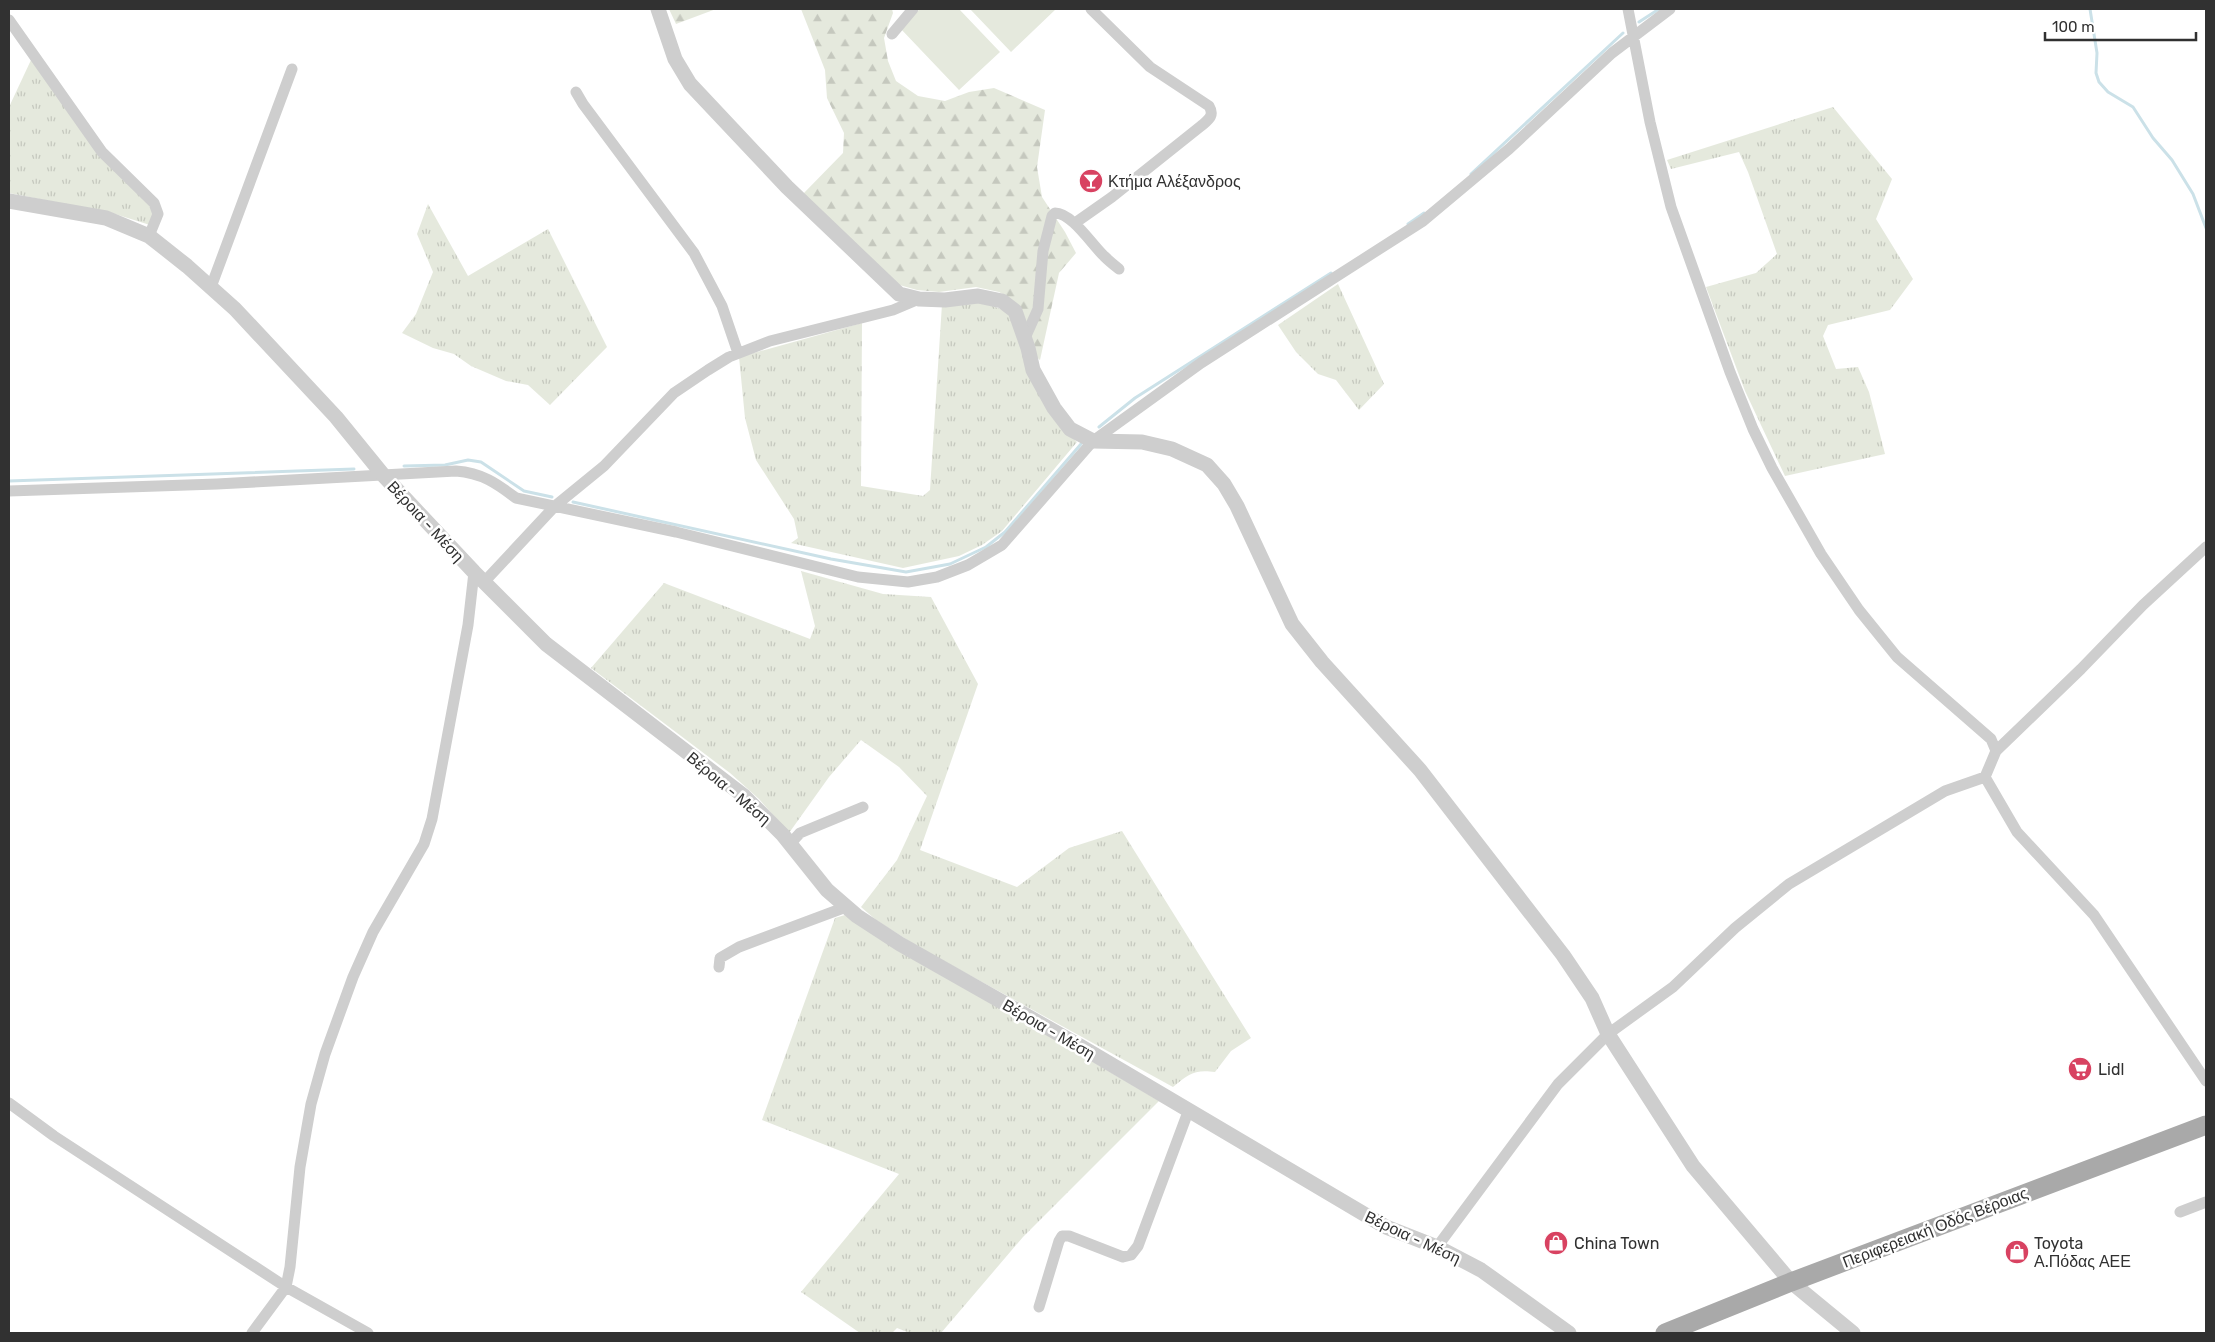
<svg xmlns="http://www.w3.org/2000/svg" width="2215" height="1342" viewBox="0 0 2215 1342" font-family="Rubik,sans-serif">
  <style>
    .grass { fill: url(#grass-tufts) }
    .forest { fill: url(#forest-firs) }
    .pitch { fill: #e5e9dd }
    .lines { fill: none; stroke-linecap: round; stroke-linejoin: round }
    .stream { stroke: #cbe1e8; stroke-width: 3 }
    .minor { stroke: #cecece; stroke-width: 11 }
    .tertiary { stroke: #cecece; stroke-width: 15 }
    .primary { stroke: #a9a9a9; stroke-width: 19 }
    .labels { text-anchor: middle; stroke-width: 5; stroke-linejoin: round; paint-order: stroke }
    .poi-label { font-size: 16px; fill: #313131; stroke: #fff; text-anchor: start }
    .street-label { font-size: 16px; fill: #313131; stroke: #fff }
  </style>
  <defs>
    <pattern id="grass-tufts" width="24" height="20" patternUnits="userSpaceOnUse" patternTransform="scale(1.25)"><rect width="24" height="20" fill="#e5e9dd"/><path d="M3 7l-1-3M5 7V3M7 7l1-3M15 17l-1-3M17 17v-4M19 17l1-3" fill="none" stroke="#c5c8be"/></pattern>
    <pattern id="forest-firs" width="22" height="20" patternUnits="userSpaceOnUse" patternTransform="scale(1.25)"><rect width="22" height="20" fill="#e5e9dd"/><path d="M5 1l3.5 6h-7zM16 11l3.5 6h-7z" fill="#c5c8be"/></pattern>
  </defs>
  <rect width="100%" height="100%" fill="#fff"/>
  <path class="grass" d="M31,60L149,201L155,213L150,225L115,214L9,193V107Z
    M1833,107L1892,179L1876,219L1913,279L1890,310L1828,325L1823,336L1836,369L1858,367L1869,392L1885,454L1785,476L1745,391L1706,287L1756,273L1777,254L1748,172L1739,152L1671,169L1667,160Z
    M428,204L468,276L548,229L607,347L550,405L528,385L506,381L471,366L454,354L433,348L402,333L416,314L433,272L417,234Z
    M1338,284L1384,384L1359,410L1336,380L1318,374L1296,352L1278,325Z
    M977,300L1011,313L1067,432L1077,442L1002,531L982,545L959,556L903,568L791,543L798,538L794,519L756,460L745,418L739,357L862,323L861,486L923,496L930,490L942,304Z
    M801,571L883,594L931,597L978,684L920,850L1017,887L1069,848L1122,831L1251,1038L1231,1051L1215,1072C1195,1069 1188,1074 1173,1087L920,948L876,920L861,907L897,860L927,796L899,767L861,740L829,777L789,833L759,799L730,773L591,668L664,583L810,639L815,626Z
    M845,915L1159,1101L1023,1237L941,1333H910L897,1328L892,1333H860L801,1292L899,1174L762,1120L835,918Z"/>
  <path class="forest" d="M669,9H716L676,24Z
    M801,9H892L893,13L884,38L888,61L896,81L918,96L945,101L969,92L994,88L1045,110L1037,167L1042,197L1065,232L1076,253L1059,273L1040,360L1035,356L1008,297L999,292L976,287L939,292L917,290L896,284L803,194L843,153L844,133L827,98L825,70Z"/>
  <path class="pitch" d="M920,9H959L1000,52L959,90L900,28Z
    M970,9H1056L1011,52Z"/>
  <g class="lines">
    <path class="stream" d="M2090,9L2097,53L2096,73L2099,82L2108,92L2133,107L2153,138L2172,160L2193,194L2206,228
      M1639,22L1659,9
      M1471,174L1623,33
      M1408,224L1424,213
      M1099,427L1135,398L1331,273
      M404,466L445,465L468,460L481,462L524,491L552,497
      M9,481L354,469
      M573,502L831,559L906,572L950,564L986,547L1005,532L1081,444"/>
    <path class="minor" d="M1628,9L1650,122L1671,207L1730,372L1753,429L1772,468L1821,554L1859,610L1897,657L1991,739L1996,751L1985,777L2017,832L2094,915L2206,1081
      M9,20L102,152L154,203L158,214L149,236
      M892,34L913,9
      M576,92L583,104L694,253L722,306L738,353
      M1075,223L1112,197L1201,126C1208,120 1215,116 1209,106L1150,67L1091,9
      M211,287L292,69
      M1025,338L1038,309L1043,251L1052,216L1055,213C1072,213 1092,245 1104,256C1109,261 1114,265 1119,269
      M9,491L217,484L456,471C482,473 496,483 516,498L676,532L858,577L908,582L937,577L968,565L1002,545L1093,441L1201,363L1423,221L1509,149L1612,53L1670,9
      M485,581L555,506L604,466L674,393L708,370L729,357L770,341L893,310L919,299
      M1996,751L2081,669L2143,605L2206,547
      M790,844L800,833L863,807
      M719,967L720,958L739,947L846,907
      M9,1103L54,1136L286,1287L368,1333
      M2180,1212L2206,1202
      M1437,1247L1558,1084L1608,1034L1673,987L1735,928L1789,884L1945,791L1985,777
      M1039,1307L1059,1241L1062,1236H1069L1123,1257L1131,1255L1138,1246L1188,1112
      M252,1333L286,1287L290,1267L300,1167L311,1104L325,1054L353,977L373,932L424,844L432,819L468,625L474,572"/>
    <path class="tertiary" d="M658,9L675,59L690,84L787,187L899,294L919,299L945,300L978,296L1002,301L1015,311L1028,348L1033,370L1054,408L1070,429L1093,441L1142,442L1172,449L1207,465L1224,484L1237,506L1292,624L1322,662L1420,770L1563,955L1592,998L1608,1034L1693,1166L1791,1282L1853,1333
      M9,201L106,218L149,236L187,266L235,309L336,417L384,476L474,572L546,644L744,796L783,835L827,890L857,916L900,944L1080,1046L1386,1227L1437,1247L1481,1270L1569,1333"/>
    <path class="primary" d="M1665,1333L1791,1282L2206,1125"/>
  </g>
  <defs>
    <g id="bar-disc" transform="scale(1.25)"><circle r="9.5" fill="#d84261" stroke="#fff"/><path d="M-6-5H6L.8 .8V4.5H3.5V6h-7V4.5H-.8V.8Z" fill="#fff"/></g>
    <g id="supermarket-disc" transform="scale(1.25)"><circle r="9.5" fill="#d84261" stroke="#fff"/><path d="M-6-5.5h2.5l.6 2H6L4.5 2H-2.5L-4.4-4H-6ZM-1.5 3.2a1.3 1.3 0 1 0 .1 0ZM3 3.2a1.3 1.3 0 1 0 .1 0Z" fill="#fff"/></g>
    <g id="shop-disc" transform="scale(1.25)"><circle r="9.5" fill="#d84261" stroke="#fff"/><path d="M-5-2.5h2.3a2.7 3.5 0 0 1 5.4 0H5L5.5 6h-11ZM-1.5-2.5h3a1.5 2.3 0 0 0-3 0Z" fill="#fff"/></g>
  </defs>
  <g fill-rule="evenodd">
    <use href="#bar-disc" x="1091" y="181"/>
    <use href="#supermarket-disc" x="2080" y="1069"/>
    <use href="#shop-disc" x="1556" y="1243"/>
    <use href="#shop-disc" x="2017" y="1252"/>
  </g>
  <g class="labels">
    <g class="poi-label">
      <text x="1108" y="187">Κτήμα Αλέξανδρος</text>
      <text x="2098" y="1075">Lidl</text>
      <text x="1574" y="1249">China Town</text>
      <text x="2034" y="1249">Toyota<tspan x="2034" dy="18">Α.Πόδας ΑΕΕ</tspan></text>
    </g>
    <g class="street-label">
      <text transform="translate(426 521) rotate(47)" y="6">Βέροια - Μέση</text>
      <text transform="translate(729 788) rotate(40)" y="6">Βέροια - Μέση</text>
      <text transform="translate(1049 1029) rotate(30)" y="6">Βέροια - Μέση</text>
      <text transform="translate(1935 1227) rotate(-21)" y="6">Περιφερειακή Οδός Βέροιας</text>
      <text transform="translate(1413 1237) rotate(25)" y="6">Βέροια - Μέση</text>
    </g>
  </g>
  <rect width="2215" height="1342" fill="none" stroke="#313131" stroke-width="20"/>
  <path d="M2045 32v8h151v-8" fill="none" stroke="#313131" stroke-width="2.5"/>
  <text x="2052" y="32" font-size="15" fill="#313131" stroke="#ffffff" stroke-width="4" paint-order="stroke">100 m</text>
</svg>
